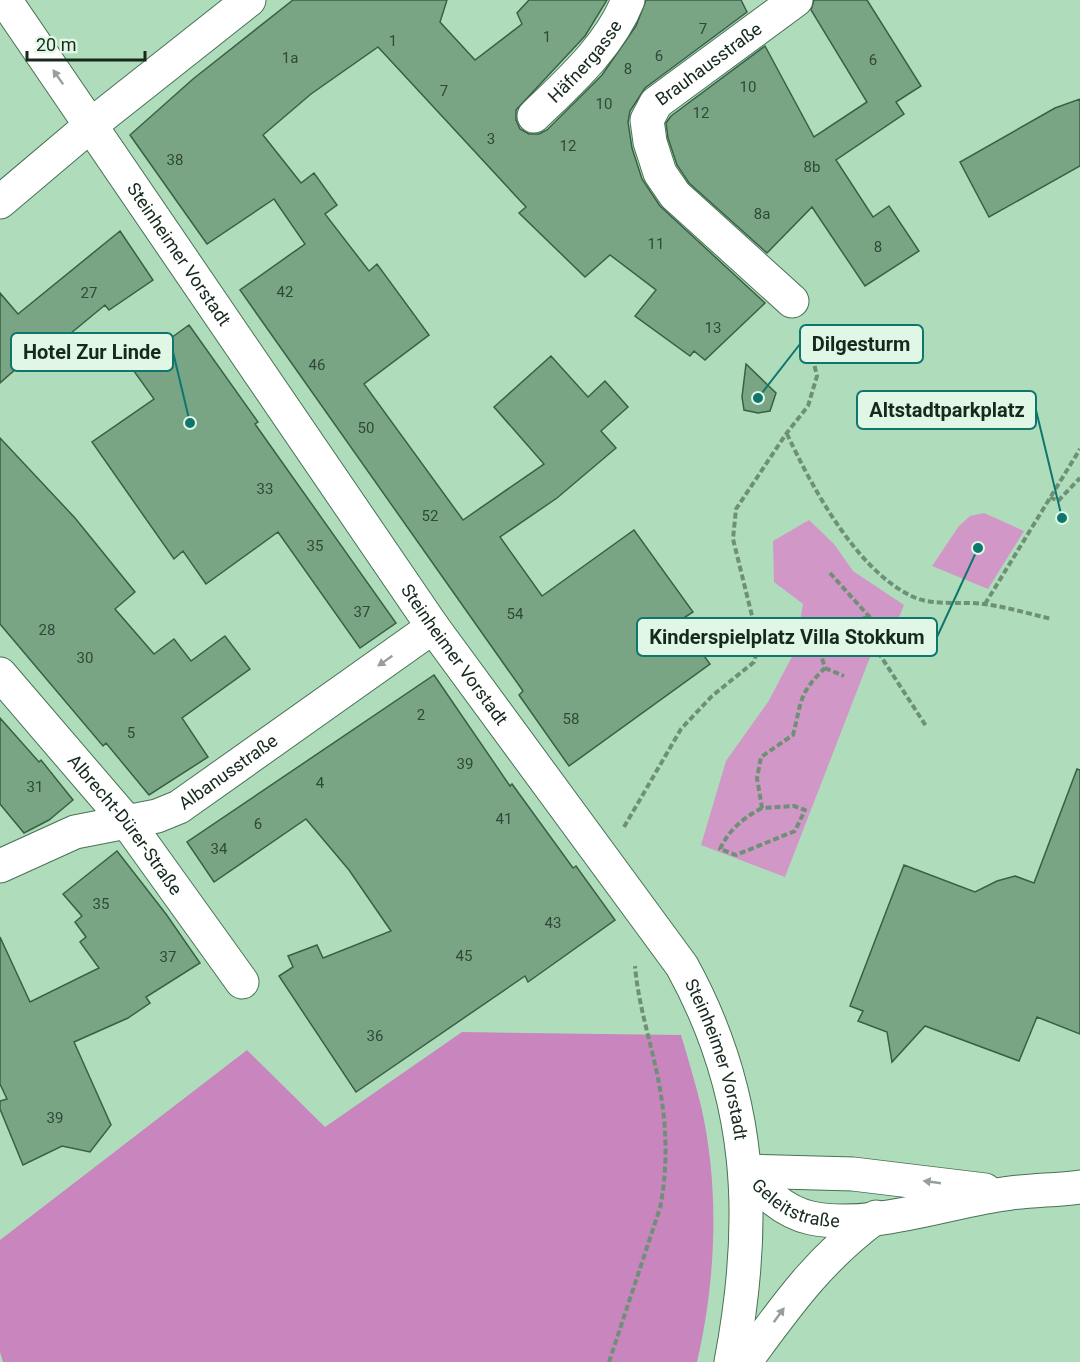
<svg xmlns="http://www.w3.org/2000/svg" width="1080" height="1362" viewBox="0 0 1080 1362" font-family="Roboto,sans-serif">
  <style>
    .green { fill: #d197c7 }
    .forest { fill: #c986be }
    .building { fill: #79a585; stroke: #376144; stroke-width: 1.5 }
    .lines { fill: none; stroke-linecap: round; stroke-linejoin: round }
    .minor-casing { stroke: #487254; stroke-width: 35 }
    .tertiary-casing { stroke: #487254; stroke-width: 35 }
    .secondary-casing { stroke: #487254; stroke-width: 35 }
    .path { stroke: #6e9077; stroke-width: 4; stroke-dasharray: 6 3; stroke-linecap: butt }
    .minor { stroke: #fff; stroke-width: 33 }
    .tertiary { stroke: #fff; stroke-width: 33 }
    .secondary { stroke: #fff; stroke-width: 33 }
    .oneway { fill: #979f99 }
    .labels { text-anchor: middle; stroke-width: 4.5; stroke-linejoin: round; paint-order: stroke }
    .number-label { font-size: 15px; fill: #304837 }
    .street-label { font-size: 18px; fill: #17291d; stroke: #e0f7e6 }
    .leader { fill: none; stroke: #0f766e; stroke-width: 2 }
    .callout-dot { fill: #0f766e; stroke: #e0f7e6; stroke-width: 2 }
    .callout { fill: #e0f7e6; stroke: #0f766e; stroke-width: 2 }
    .callout-label { font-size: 20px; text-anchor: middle; font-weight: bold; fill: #17291d }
  </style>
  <rect width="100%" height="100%" fill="#afddbb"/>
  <path class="green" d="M984,513L1024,531L988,589L932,566L959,526L970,516Z
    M809,520L834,544L853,571L904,605L893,632L879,634L785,877L701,845L726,761L768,702L795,651L803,604L774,582L773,541Z"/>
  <path class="forest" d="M462,1032L681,1035C688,1058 695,1082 701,1106C720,1188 716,1281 697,1362H3L0,1352V1240L247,1050L325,1127Z"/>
  <path class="building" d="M293,0H447L440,22L475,60L522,24L517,13L529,0H607L585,36L516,110V120L520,129L529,134H539L547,130L602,75L636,26L646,0H741L747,12L645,88L630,111L628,122L632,148L642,179L660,206L765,303L705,360L694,351L690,356L635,316L656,290L610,255L585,277L519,213L526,207L378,47L311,94L263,135L301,183L314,173L337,205L325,214L369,271L377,264L429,335L364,384L463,520L544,464L494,407L551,356L588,397L605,381L628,407L601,431L616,448L557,498L500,537L542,596L634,530L693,612L679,621L710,664L569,766L519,695L523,691L240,290L305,244L274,199L207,244L130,135L193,79Z
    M814,0H867L921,86L896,102L904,114L836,160L873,217L889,206L919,251L865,286L812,207L767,253L689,183L677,165L668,138L666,123L671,116L765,46L814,137L867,102L811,10Z
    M1080,99V166L989,217L960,162L1055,108Z
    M120,231L153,280L109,310L105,305L59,343L53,336L0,383V293L18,314Z
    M189,325L258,422L255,424L396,623L360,648L278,532L206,584L183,551L174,559L92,442L154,399L131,367Z
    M746,364L776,393L770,411L758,413L744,410L742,397Z
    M0,438L75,518L135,592L115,609L154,654L174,639L191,661L225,636L250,669L182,718L208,757L149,795L106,743L103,746L0,624Z
    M434,675L510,786L512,784L573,868L576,866L615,920L528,982L525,976L356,1092L279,976L293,967L288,956L317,945L323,958L391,931L349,870L306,819L214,882L187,842Z
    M0,718L39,762L41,760L73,800L49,820L24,833L0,804Z
    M1077,769L1080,770V1034L1037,1017L1019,1061L925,1026L892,1062L887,1032L858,1021L863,1011L850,1006L904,865L975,892L997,881L1015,876L1034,883Z
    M117,851L166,914L200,963L146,997L150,1003L128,1018L74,1042L111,1125L90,1152L62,1146L23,1165L0,1109V1101L7,1099L0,1084V937L30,1002L99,968L80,942L86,937L75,922L82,916L63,894Z"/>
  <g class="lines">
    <g class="minor-casing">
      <g id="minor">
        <path id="s1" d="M534,116C569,82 610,46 628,0"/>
        <path d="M91,125L249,0"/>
        <path id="s2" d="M792,301L675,195L660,173L650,142L647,120L656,103L796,0"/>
        <path id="s3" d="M0,674L127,822L242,982"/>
        <path id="s4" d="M0,866L75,832L157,816L179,807L433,627"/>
      </g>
    </g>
    <g class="tertiary-casing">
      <path id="tertiary" d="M0,202L91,125"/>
    </g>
    <g class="secondary-casing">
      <g id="secondary">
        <path id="s5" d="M5,0L433,627L682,966C753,1095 758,1220 731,1362"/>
        <path id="s6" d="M745,1171C763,1191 783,1212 811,1218C871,1231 951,1200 1011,1193C1034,1190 1057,1190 1080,1187"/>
        <path d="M745,1171L853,1174L985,1190"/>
        <path d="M745,1362C787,1305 818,1260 876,1217"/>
      </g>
    </g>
    <path class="path" d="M787,434C812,487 858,574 916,598C936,606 963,601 984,604C1007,607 1030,614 1052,619
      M1050,497L1058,501L1080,478
      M830,573L883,632L880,655L926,726
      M985,604L1080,449
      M825,668L844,676
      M762,808C743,818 729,830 720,849L736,855L795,831L805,810L794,806L762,808L757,778L761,757L793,735C802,701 798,694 825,668L822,658L826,633L843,623L869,617
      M624,827L681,729L712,696L754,662L759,644L733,539L736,509L786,434L808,406L817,376L807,335
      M609,1362L660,1208C667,1174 667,1136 662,1102C656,1056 639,1013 635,966"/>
    <use href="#minor" class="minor"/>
    <use href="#tertiary" class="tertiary"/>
    <use href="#secondary" class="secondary"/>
  </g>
  <defs><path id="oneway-solid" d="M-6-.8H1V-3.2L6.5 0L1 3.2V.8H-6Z" transform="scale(1.5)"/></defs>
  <g class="oneway">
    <use href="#oneway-solid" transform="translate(58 77) rotate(-125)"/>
    <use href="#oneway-solid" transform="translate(385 661) rotate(145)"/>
    <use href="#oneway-solid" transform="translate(932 1182) rotate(-172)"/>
    <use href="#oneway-solid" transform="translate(779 1315) rotate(-54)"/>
  </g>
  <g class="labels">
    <g class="number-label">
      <text x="703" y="34">7</text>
      <text x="547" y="42">1</text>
      <text x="393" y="46">1</text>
      <text x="659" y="61">6</text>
      <text x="290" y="63">1a</text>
      <text x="873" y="65">6</text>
      <text x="628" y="74">8</text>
      <text x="748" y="92">10</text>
      <text x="444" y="96">7</text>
      <text x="604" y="109">10</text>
      <text x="701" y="118">12</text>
      <text x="491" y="144">3</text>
      <text x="568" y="151">12</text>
      <text x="175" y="165">38</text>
      <text x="812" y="172">8b</text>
      <text x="762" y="219">8a</text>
      <text x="656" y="249">11</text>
      <text x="878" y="252">8</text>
      <text x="285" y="297">42</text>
      <text x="89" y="298">27</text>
      <text x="713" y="333">13</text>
      <text x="317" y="370">46</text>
      <text x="366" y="433">50</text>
      <text x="265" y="494">33</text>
      <text x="430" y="521">52</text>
      <text x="315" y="551">35</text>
      <text x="362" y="617">37</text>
      <text x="515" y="619">54</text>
      <text x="47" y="635">28</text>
      <text x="85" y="663">30</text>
      <text x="421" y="720">2</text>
      <text x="571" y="724">58</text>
      <text x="131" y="738">5</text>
      <text x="465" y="769">39</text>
      <text x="320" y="788">4</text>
      <text x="35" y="792">31</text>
      <text x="504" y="824">41</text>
      <text x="258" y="829">6</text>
      <text x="219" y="854">34</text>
      <text x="101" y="909">35</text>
      <text x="553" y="928">43</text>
      <text x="464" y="961">45</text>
      <text x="168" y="962">37</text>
      <text x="375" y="1041">36</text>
      <text x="55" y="1123">39</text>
    </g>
    <g class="street-label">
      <text dy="6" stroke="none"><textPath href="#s1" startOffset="75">Häfnergasse</textPath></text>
      <text dy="6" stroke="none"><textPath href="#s2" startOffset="324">Brauhausstraße</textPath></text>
      <text dy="6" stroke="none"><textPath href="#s5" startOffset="308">Steinheimer Vorstadt</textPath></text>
      <text dy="6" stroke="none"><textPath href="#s5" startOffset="794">Steinheimer Vorstadt</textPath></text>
      <text dy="6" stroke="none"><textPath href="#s4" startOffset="250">Albanusstraße</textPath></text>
      <text dy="6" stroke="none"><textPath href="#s3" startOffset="196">Albrecht-Dürer-Straße</textPath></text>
      <text dy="6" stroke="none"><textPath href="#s5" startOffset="1280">Steinheimer Vorstadt</textPath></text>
      <text dy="6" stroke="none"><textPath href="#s6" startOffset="63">Geleitstraße</textPath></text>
    </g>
  </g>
  <path class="leader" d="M758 398L800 344M190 423L173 352M1062 518L1036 410M978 548L937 637"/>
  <g class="callout-dot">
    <circle cx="758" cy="398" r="6"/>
    <circle cx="190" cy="423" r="6"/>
    <circle cx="1062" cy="518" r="6"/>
    <circle cx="978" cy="548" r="6"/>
  </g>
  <g class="callout">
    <rect x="800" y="325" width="123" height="38" rx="6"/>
    <rect x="11" y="333" width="162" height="38" rx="6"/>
    <rect x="857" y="391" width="179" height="38" rx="6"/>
    <rect x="637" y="618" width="300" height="38" rx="6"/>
  </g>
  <g class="callout-label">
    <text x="861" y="351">Dilgesturm</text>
    <text x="92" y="359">Hotel Zur Linde</text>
    <text x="947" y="417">Altstadtparkplatz</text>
    <text x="787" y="644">Kinderspielplatz Villa Stokkum</text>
  </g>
  <path d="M27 51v9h118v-9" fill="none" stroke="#17291d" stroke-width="3"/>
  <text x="36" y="51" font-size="18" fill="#17291d" stroke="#e0f7e6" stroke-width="4.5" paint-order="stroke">20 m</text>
</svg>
